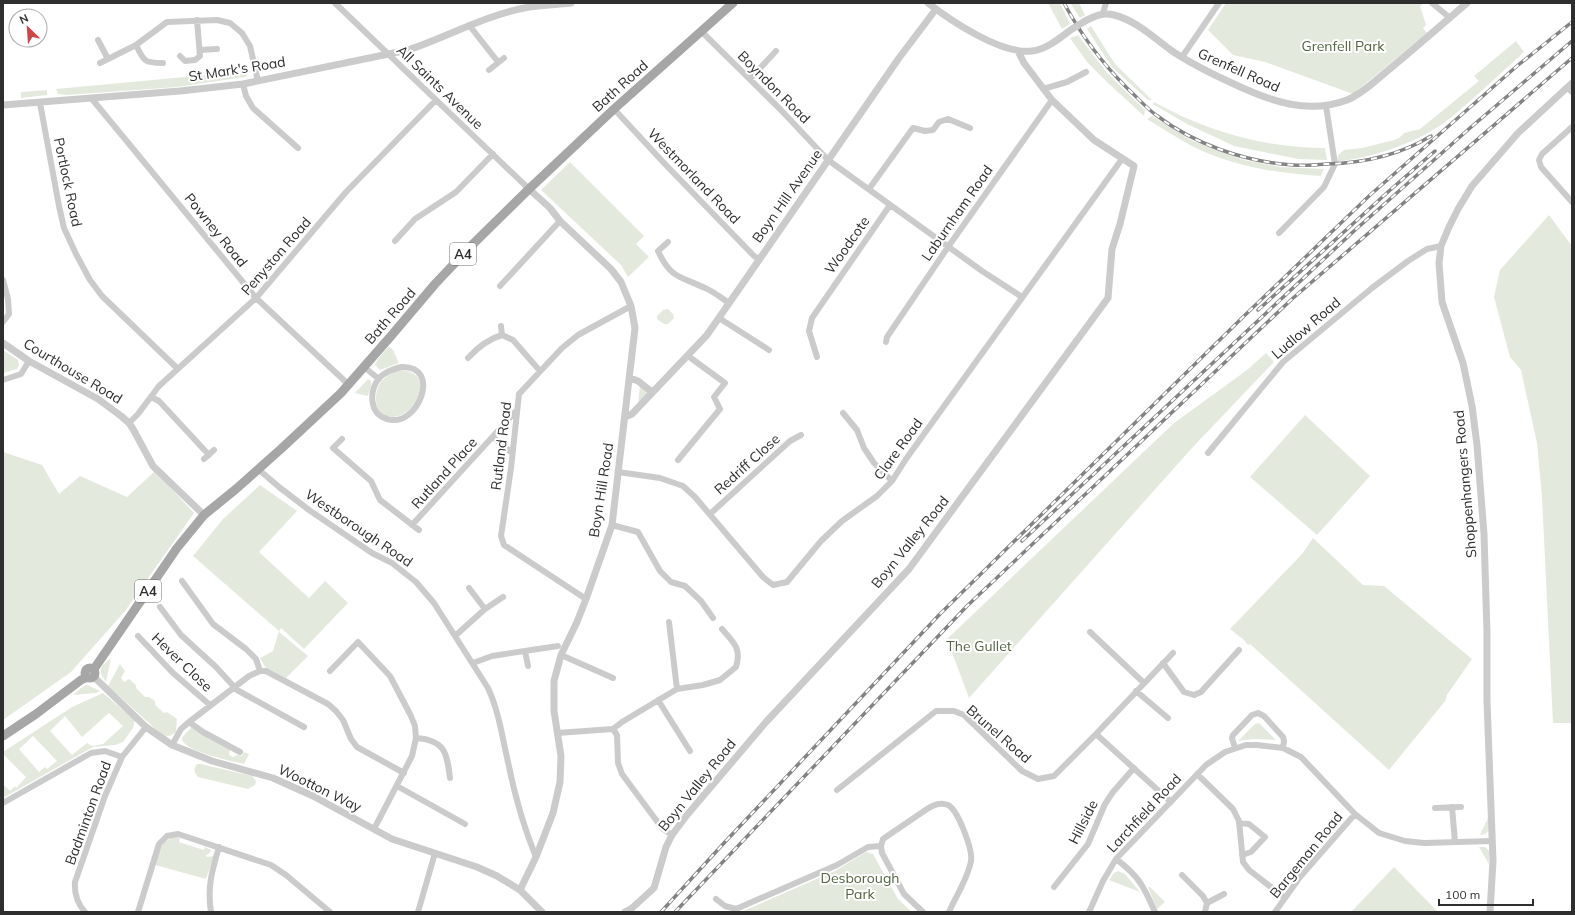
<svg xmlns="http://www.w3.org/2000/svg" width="1575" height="915" viewBox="0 0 1575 915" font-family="Mulish,sans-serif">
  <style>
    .green { fill: #e3eadd; fill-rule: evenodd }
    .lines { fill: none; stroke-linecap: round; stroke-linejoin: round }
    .minor { stroke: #cbcbcb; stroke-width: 6 }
    .tertiary { stroke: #cbcbcb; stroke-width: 7 }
    .primary { stroke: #a6a6a6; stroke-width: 9 }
    .rail-casing { stroke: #838383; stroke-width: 3.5 }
    .rail { stroke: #fff; stroke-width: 2; stroke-dasharray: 6; stroke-linecap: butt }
    .tertiary-bridge { stroke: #cbcbcb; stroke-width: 7 }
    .labels { text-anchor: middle; stroke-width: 4; stroke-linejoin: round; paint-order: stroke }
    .shield { fill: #fff; stroke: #6d6d6d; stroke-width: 1 }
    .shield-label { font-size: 13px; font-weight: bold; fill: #2e2e2e }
    .park-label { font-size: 14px; fill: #506540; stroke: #fff }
    .street-label { font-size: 14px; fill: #2e2e2e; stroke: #fff }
  </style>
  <rect width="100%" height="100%" fill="#fff"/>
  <path class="green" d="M1048,3H1060L1070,24L1062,29Z
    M1070,3H1079L1085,15L1080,18Z
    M1226,3H1424L1420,6L1426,25L1423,28L1427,33L1353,94L1265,62L1233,55L1208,30Z
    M1091,26L1115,64L1152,100H1148L1112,67L1087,29Z
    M1078,35L1107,73L1145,110L1144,116L1108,83L1087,62L1070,38Z
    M1516,41L1524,52C1508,67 1492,81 1476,96C1464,106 1452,118 1438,127C1408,146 1373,157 1337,162L1338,155L1344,150L1362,148L1394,140L1399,138L1404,133L1420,129L1479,81L1474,76Z
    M250,71L245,77L177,87L67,95L58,94L56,89Z
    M47,90V95L21,98V92Z
    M1154,102C1206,131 1265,148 1325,148L1327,160L1298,159L1234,146L1187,124L1153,104Z
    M1152,116L1193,141L1244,160L1281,167L1324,169L1321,176C1275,173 1234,167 1192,146C1177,138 1162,128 1147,119Z
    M570,162L644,236L636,244L649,257L628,277L621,265L541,190Z
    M1549,215L1572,246V723H1553L1542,497L1537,443L1521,370L1510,357L1494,297L1500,270Z
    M668,309L673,314L674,318L668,324H664L657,319V316L663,310Z
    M389,346L393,350L399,363L380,370L375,365L378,359Z
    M3,350L18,360L19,365L17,369L3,373Z
    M1266,353L1274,362L1192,448L969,698L947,639L1174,423L1247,370Z
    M399,370C443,372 411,425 386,416C373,412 374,391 381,382C386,376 392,373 399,370Z
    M368,379L371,381C372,386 369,391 368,396L355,393Z
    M640,384L650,391L638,405Z
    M1305,415L1370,476L1317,535L1250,477Z
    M3,452L42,465L59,494L80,476L127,497L155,471L194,513L125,611L71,672L3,720Z
    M260,485L297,511L259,552L309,598L325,581L348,603L304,649L281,628L279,632L308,656L286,678L265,667L260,658L273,651L279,631L193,556L223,519Z
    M1313,538L1363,585L1384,586L1472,659L1447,695L1446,700L1389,770L1250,644L1248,645L1244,640L1230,629L1303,553Z
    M111,658L106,682C97,670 100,667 111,658Z
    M120,664L125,671L121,678L124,682L129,679L136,685V688L145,697H149L155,701V705L164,713L167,712L177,719L176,732C170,737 166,737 160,733L108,686Z
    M86,685L90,686L100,691L96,693L73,695L81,688Z
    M103,693L135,720L133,728L123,742L115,745L93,747L3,798V784L10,791L15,786L16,788L26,777L3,754V752L72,707ZM109,713L123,726L103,744L92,746L87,743L72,755L50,731L65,716L82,737ZM33,736L57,761L47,769L45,767L39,772L19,749Z
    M1259,723L1276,740L1253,739L1238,741L1255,724Z
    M192,727L229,749L230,751L229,755L233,757L237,755L242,756L244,752L249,754L244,764C231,761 187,752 182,740L183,736Z
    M197,764H201L252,776L256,781L255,785L248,789L198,777C194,772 193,769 197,764Z
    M1488,818L1489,830L1485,834L1480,835Z
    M176,837L180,838L179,842L204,850L205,847L211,850L209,854L206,855L207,857L214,856L206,879L155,865C160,851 160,840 176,837Z
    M1479,847H1485L1489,851V864Z
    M866,852L873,854L898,899L912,912H741L835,871Z
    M1394,867L1438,912H1351Z
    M1118,871L1125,874L1140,892L1109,880L1114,873Z
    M1148,887H1150L1165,902L1157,909Z"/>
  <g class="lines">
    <path class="minor" d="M335,3L529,189
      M1432,3L1450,18
      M1103,13L1106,3
      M469,25L498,62
      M701,31L780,109L828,160L982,271L1022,297
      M98,40L108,59
      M136,45C144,62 145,63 163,63
      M200,50L217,49
      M180,56L185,61L195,60L200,56L197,20
      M1182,57L1219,3
      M100,63L136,45L167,22L217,20L230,23L242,33L250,46L258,81
      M489,70L504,58
      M750,79L776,51
      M243,84L246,96L253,108L298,148
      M1567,88L1572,92
      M1043,89L1067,82L1086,72
      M92,99L256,298L348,384
      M40,103L59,206L64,228L76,254L90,280L102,296L178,369
      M614,109L664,163L754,256L759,259
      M1572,127L1542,154L1539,160L1541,167L1572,202
      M869,189L913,128L925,131L933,130L939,122L948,119L970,128
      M1279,233L1324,187L1335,164L1326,106
      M395,241L415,219L456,192L493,154
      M668,242L658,251C671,279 680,276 705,288C713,291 721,298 729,303
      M3,280L8,299L9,314L3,322
      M500,286L560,221
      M719,318L769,350
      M501,326L502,335
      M886,342L887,337L948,247L1052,100
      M817,357L809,331L812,318L890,205
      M468,358C478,347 488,339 502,335L513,340L540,371
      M364,367L379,379
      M401,367C443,365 418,429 387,419C369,414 369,391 379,378C385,372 393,369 401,367Z
      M3,380L21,374L29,361
      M151,397L159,401L209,455
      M843,413L857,430L864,448L874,463L892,481
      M129,423L138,414L159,386L256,298L346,192L436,100
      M493,437L512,453
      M342,439L333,448L371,481L380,500L419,530
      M1208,453L1283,362L1372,288L1408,261L1427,249L1441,246
      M204,459L214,450
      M678,460L720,409L714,397L725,383L688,356
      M258,469L279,487L309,510L372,553L392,563L416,582L434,603L488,688C499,712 502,736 508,762C514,792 524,828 536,857
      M618,472L660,478L683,486L695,497L763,577L773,585L787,582L821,541L842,521L877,496L892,481L906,459L1122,159
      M710,514L790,441L801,435
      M412,525L516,411
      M612,525L638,532L660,571L671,582L685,586L701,601L713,618
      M182,581L213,624L246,649L256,659L260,671
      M469,588L485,609
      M586,599L504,545L501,536L511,468L519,394L562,348L578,335L631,306
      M160,607L181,635L216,667L237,690L304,727
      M669,622L677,689
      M1090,632L1144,683
      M138,636L173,673L210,705
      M455,636L485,609L503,597
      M525,651L528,666
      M561,655L613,678
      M473,663L492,656L558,646
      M1163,663L1184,692L1194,695L1201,692L1239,650
      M330,671L358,642L390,676L411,716L415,726L416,738L412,756L374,829
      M1136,691L1168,718
      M658,700L690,751
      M189,722L203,732L240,752
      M613,729L617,735L618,763L622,774L662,828L672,835
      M557,733L613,729L622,722L677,689L703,685L720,680L736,667C742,648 733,642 722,629
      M1096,734L1171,802
      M416,738C445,740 447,753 450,778
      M172,745L181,729L189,722L249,676L260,671H266L328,704L336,711L343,720L351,739L357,747L404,773
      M1235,748L1232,738L1233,735L1252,715L1258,713L1264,716L1283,737L1284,741L1283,748
      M1197,774L1233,809L1239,821L1243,862L1249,870L1285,898
      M397,786L465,824
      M837,790L936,711H954L964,715L1022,771L1038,779L1054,776L1096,734L1173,653
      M3,803L91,753L105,751L122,757
      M1452,807L1455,842
      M1435,808L1461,807
      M1239,823L1249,824L1265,837L1251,852L1242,855
      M1116,859C1139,876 1144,887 1155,912
      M1182,875L1203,896L1207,903L1205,912
      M1054,887L1088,844L1105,804L1113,792L1134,768
      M716,899L725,906L736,909L837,865L868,847L881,846
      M1207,903L1224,894
      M85,912C77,903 74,894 75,882L105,796L122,757L146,727
      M138,912L159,844L167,836L178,834L271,865L286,875L330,912
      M211,912C207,887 212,871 219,847
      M418,912L435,853
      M923,912L904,894L882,853L881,846L883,839L927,809C933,805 941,802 948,805C958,810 973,850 971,861C968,878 956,896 949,912
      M1089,912L1103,881L1116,859L1206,765L1225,752L1246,745H1257L1283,748L1301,757L1355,814L1379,833L1405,841L1424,843L1492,841
      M1275,912L1300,877L1355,814"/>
    <path class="tertiary" d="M928,3C951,21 1002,55 1032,51C1046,50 1061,37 1072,29
      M1085,21C1095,16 1103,12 1114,15C1138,21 1156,40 1175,53C1194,65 1214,75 1234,84C1270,101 1308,115 1347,100C1362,94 1375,81 1386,72C1414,49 1440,26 1467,3
      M3,105L180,91L243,84L408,50C447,37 484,16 524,8C539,5 555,5 571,3
      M3,343L29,361L98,399L121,416L129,423L133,429L153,466L204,515
      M630,378L638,381L652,392
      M625,417L632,414L707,335L899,58L936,9
      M94,677L146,727L172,745L212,761L273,778L313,796L392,839L477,867L497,876L520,890L542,912
      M520,890L536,857L553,813L560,782L561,756L554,711V681L561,655L577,622L586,599L612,525L635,328L631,306L621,282L611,269L560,221L550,208L529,189
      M625,912L631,909L654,888L666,847L672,835L687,815L766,722L909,569L1108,298L1112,249L1120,224L1134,166L1094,140L1052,100L1024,63L1018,51
      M1490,912L1493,861L1487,701V633L1484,534L1477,445L1472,406L1463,363L1442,302L1439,263L1441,246L1449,227L1458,209L1472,186L1518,133L1572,83"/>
    <path class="primary" d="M85 673a5 5 0 1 1 10 0a5 5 0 1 1-10 0Z
      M94,669L177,548L204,515L236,489L282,448L341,393L391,336L435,284L471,246L529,189L614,109L733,3
      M3,736L36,714L81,680L87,677"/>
    <g class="rail-casing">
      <path id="rail" d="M1064,3C1081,35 1102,63 1127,88C1137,97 1145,107 1156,115C1194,144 1245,162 1293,165C1304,166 1316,165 1327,164C1363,163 1400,155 1431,136
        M1258,310L1389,191L1435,151
        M1022,541L1354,231L1470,128L1572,41
        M661,912L724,843L940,614L1242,318L1369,196L1517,66L1572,22
        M675,912L967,606L1292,299L1572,58"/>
    </g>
    <use href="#rail" class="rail"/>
    <path class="tertiary-bridge" d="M1072,29L1085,21"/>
  </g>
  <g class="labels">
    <g class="shield">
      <rect x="450" y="243" width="26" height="22" rx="3"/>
      <rect x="135" y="580" width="26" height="22" rx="3"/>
    </g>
    <g class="shield-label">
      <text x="463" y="259">A4</text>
      <text x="148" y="596">A4</text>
    </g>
    <g class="park-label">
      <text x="1343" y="51">Grenfell Park</text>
      <text x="979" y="651">The Gullet</text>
      <text x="860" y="883">Desborough<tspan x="860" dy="16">Park</tspan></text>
    </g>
    <g class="street-label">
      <text transform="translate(237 69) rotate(-9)" y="5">St Mark's Road</text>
      <text transform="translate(1239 70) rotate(24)" y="5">Grenfell Road</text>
      <text transform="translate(620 86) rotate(-42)" y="5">Bath Road</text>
      <text transform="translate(440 87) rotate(44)" y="5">All Saints Avenue</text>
      <text transform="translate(774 87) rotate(45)" y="5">Boyndon Road</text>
      <text transform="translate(694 176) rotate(46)" y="5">Westmorland Road</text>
      <text transform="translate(68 182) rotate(78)" y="5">Portlock Road</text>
      <text transform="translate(787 196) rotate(-55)" y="5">Boyn Hill Avenue</text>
      <text transform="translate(957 213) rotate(-55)" y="5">Laburnham Road</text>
      <text transform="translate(216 230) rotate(51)" y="5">Powney Road</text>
      <text transform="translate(847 245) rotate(-55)" y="5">Woodcote</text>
      <text transform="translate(276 256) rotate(-49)" y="5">Penyston Road</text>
      <text transform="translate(390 316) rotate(-49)" y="5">Bath Road</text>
      <text transform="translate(1306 328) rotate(-41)" y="5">Ludlow Road</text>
      <text transform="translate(73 371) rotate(31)" y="5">Courthouse Road</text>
      <text transform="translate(501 446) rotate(-83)" y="5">Rutland Road</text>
      <text transform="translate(898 449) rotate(-54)" y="5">Clare Road</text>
      <text transform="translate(747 464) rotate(-42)" y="5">Redriff Close</text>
      <text transform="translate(444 473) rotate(-48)" y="5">Rutland Place</text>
      <text transform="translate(1465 484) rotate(-95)" y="5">Shoppenhangers Road</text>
      <text transform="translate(601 490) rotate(-81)" y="5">Boyn Hill Road</text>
      <text transform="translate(359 528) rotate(34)" y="5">Westborough Road</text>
      <text transform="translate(910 542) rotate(-51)" y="5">Boyn Valley Road</text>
      <text transform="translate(182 662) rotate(44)" y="5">Hever Close</text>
      <text transform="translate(999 734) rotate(41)" y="5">Brunel Road</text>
      <text transform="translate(697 785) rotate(-51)" y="5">Boyn Valley Road</text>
      <text transform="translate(320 788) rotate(26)" y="5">Wootton Way</text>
      <text transform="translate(88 813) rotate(-70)" y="5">Badminton Road</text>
      <text transform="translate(1144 813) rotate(-47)" y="5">Larchfield Road</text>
      <text transform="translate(1083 822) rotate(-63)" y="5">Hillside</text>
      <text transform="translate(1306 855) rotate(-51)" y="5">Bargeman Road</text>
    </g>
  </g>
  <rect width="1575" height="915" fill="none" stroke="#2e2e2e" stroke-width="8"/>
  <g transform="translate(28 28) rotate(335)"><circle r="19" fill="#ffffff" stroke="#ababab"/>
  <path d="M0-3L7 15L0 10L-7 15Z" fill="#d24346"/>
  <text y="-6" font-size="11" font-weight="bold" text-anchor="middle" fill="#2e2e2e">N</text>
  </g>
  <path d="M1439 899v6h94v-6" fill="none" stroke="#2e2e2e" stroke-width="2"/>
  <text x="1445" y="899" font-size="12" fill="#2e2e2e" stroke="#ffffff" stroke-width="3" paint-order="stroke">100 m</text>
</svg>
